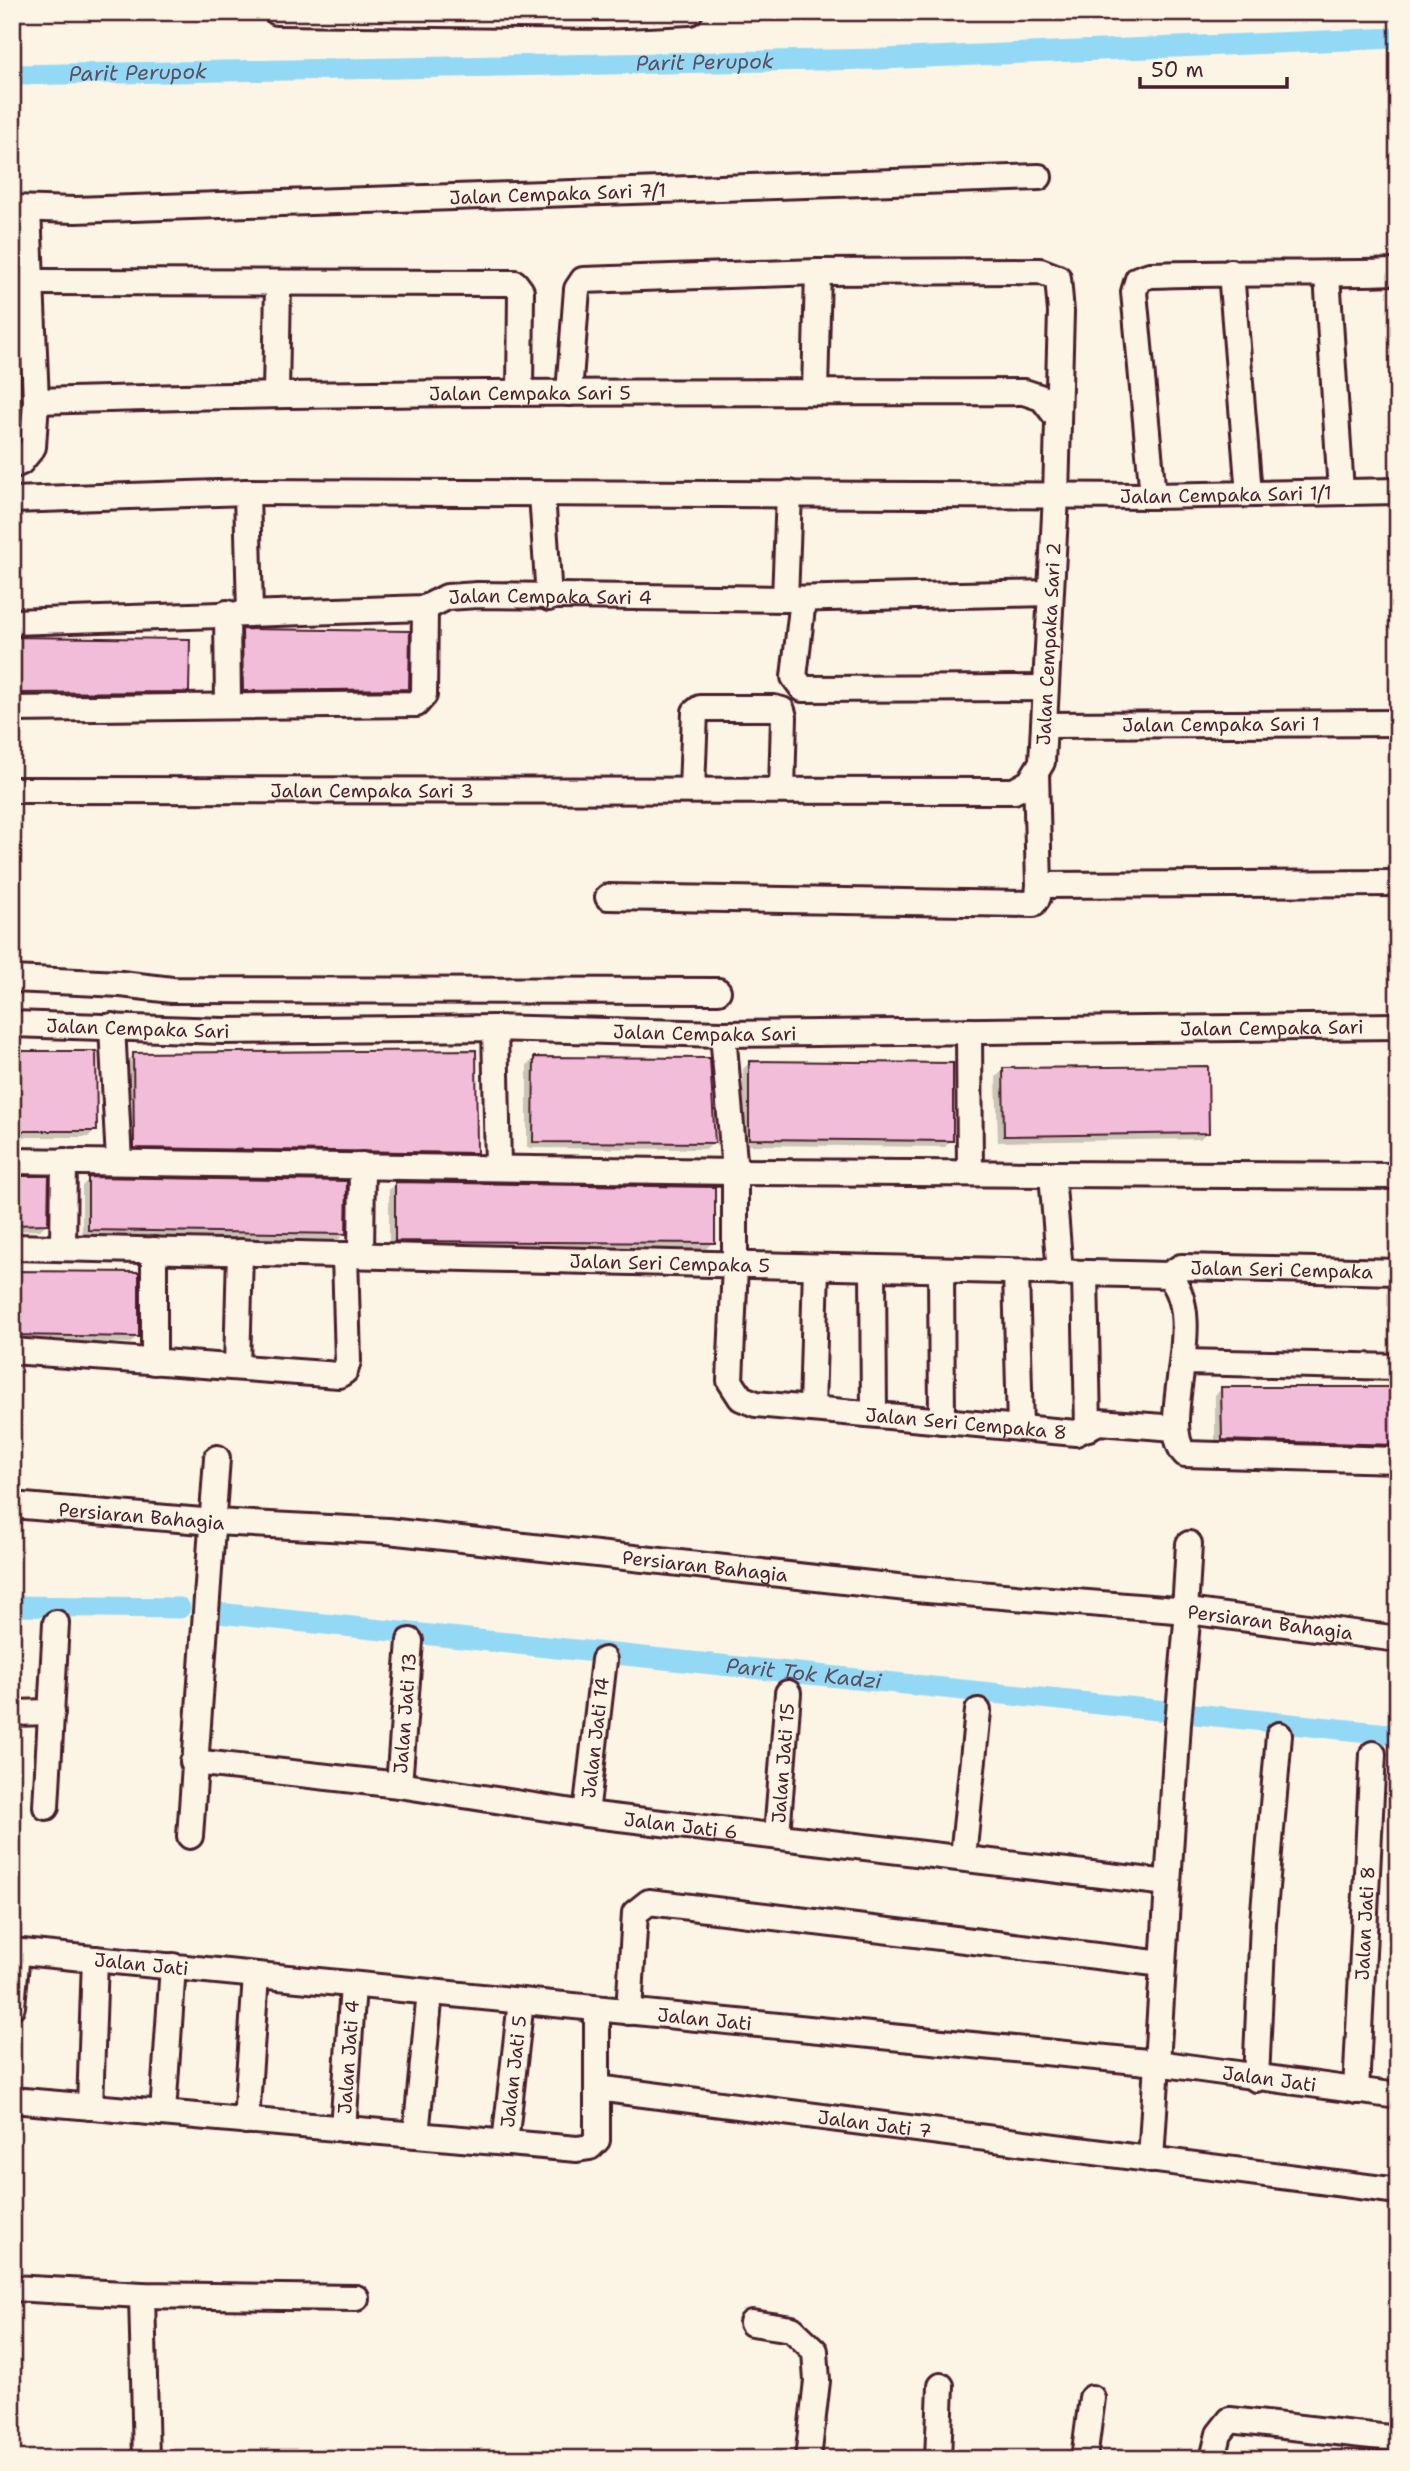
<svg xmlns="http://www.w3.org/2000/svg" width="1410" height="2471" viewBox="0 0 1410 2471" font-family="'Shantell Sans',sans-serif">
  <style>
    .shadow { fill: #0003 }
    .lines { fill: none; stroke-linecap: round; stroke-linejoin: round }
    .canal { stroke: #93d9f5; stroke-width: 21 }
    .building { fill: #f2bdd9; stroke: #4a1f2b; stroke-width: 2 }
    .minor-casing { stroke: #4a1f2b; stroke-width: 30 }
    .minor { stroke: #fcf5e5; stroke-width: 24 }
    .labels { text-anchor: middle; stroke-width: 5; stroke-linejoin: round; paint-order: stroke }
    .street-label { font-size: 19px; fill: #4a1f2b; stroke: #fcf5e5 }
    .water-label { font-size: 21px; font-style: italic; fill: #5c4e5e; stroke: #fcf5e5 }
  </style>
  <rect width="100%" height="100%" fill="#fcf5e5"/>
  <filter id="ink" filterUnits="userSpaceOnUse"><feTurbulence type="fractalNoise" baseFrequency=".0143" numOctaves="2"/><feDisplacementMap in="SourceGraphic" scale="14" xChannelSelector="R" yChannelSelector="G"/><feConvolveMatrix kernelMatrix="1 2 1 2 8 2 1 2 1" color-interpolation-filters="sRGB"/></filter>
  <g filter="url(#ink)">
    <path class="shadow" d="M243,631L407,688L401,695L237,697L236,638Z
      M12,637L188,691L181,698H12Z
      M12,1053L95,1130L88,1137H12Z
      M133,1055L476,1152L469,1159L128,1154L127,1062Z
      M534,1059L713,1143L707,1149L527,1148V1065Z
      M750,1062L951,1140L945,1147L743,1145V1069Z
      M1003,1070L1207,1132L1200,1139L998,1142L996,1077Z
      M12,1178L47,1223L40,1230L12,1231Z
      M89,1179L345,1233L338,1240L82,1236V1186Z
      M396,1183L713,1242L706,1249L389,1247V1190Z
      M12,1273L137,1336L131,1343L12,1342Z
      M1222,1389H1398V1455L1215,1446V1395Z"/>
    <g class="lines">
      <g class="canal">
        <path id="s1" d="M12,75L880,59L1398,38"/>
        <path d="M12,1606L180,1608"/>
        <path id="s2" d="M209,1612L1398,1735"/>
      </g>
    </g>
    <path class="building" d="M242,629L410,631L409,689L243,691Z
      M12,637L190,639L189,692L12,693Z
      M476,1050L477,1153L134,1148L133,1053Z
      M12,1051H96L97,1131H12Z
      M534,1057L710,1058L715,1143L533,1142Z
      M749,1061L953,1063V1141L749,1139Z
      M1208,1066L1209,1133L1004,1136L1003,1068Z
      M12,1176H49L48,1224L12,1225Z
      M88,1177L347,1181L346,1234L88,1230Z
      M395,1182L715,1187V1243L395,1241Z
      M12,1271L139,1272V1337L12,1335Z
      M1221,1387H1398V1445L1222,1440Z"/>
    <g class="lines">
      <g class="minor-casing">
        <g id="minor">
          <path d="M277,12L603,16L690,12"/>
          <path id="s3" d="M12,208L75,210L1039,177"/>
          <path d="M1231,272L1249,494"/>
          <path d="M1327,275L1341,492"/>
          <path d="M33,282L515,283L521,291L520,392"/>
          <path d="M815,392L818,272"/>
          <path d="M276,393L278,285"/>
          <path id="s4" d="M36,401C365,390 695,393 1024,392L1042,398L1056,416"/>
          <path d="M12,466L21,462L33,447L36,401L28,209"/>
          <path d="M247,492L250,612"/>
          <path d="M542,494L549,598"/>
          <path d="M1153,496L1134,292L1138,279L1150,275C1233,272 1315,275 1398,272"/>
          <path id="s5" d="M12,500L247,492L1153,496L1398,491"/>
          <path d="M785,599L789,493"/>
          <path d="M803,599L794,677L803,689L1044,688"/>
          <path d="M227,613L228,705"/>
          <path id="s6" d="M12,622L425,608L447,597L478,595L785,599L1049,593"/>
          <path d="M12,709L416,704L424,695L425,608"/>
          <path id="s7" d="M1044,725L1398,723"/>
          <path d="M692,789L695,712L700,708H774L782,710L784,717L782,789"/>
          <path id="s8" d="M12,790L1014,791L1030,782L1042,762L1056,496L1061,312L1058,278L1040,271L818,272L583,280L577,289L569,393"/>
          <path d="M1039,885L1398,883"/>
          <path d="M608,897L1033,904L1038,897L1039,885L1036,773"/>
          <path d="M12,979L121,984L172,990L718,991"/>
          <path id="s9" d="M12,1024L223,1031L495,1028L723,1034L1398,1026"/>
          <path d="M112,1026L119,1162"/>
          <path d="M495,1028L498,1166"/>
          <path d="M969,1031L970,1172"/>
          <path id="s10" d="M723,1034L735,1172V1265L730,1381L741,1398L756,1404L1076,1433L1099,1422L1175,1428"/>
          <path d="M12,1161L735,1172L1398,1176"/>
          <path d="M1052,1174L1060,1273"/>
          <path id="s11" d="M12,1247L1168,1275C1210,1318 1156,1422 1185,1454L1398,1460"/>
          <path d="M63,1248L64,1161"/>
          <path d="M154,1250V1362"/>
          <path d="M361,1255L362,1165"/>
          <path d="M873,1268L874,1414"/>
          <path d="M941,1270L942,1421"/>
          <path d="M1016,1272L1020,1428"/>
          <path d="M1085,1273L1088,1428"/>
          <path id="s12" d="M1168,1275L1181,1267L1398,1272"/>
          <path d="M12,1351L339,1375L345,1371L348,1361L345,1255"/>
          <path d="M1184,1362L1398,1367"/>
          <path d="M237,1367L240,1252"/>
          <path d="M812,1409L816,1267"/>
          <path id="s13" d="M12,1505L214,1522L388,1531L916,1589L1188,1611L1398,1639"/>
          <path d="M1185,1611L1189,1544"/>
          <path d="M12,1713L52,1712"/>
          <path id="s14" d="M193,1762L399,1785L586,1814L1168,1883"/>
          <path id="s15" d="M399,1785L410,1641"/>
          <path d="M46,1807L56,1623"/>
          <path id="s16" d="M586,1814L604,1660"/>
          <path id="s17" d="M777,1835L788,1693"/>
          <path d="M190,1836L217,1458"/>
          <path d="M963,1857L978,1711"/>
          <path id="s18" d="M12,1951L1157,2063L1398,2096"/>
          <path d="M12,2006L17,1952"/>
          <path d="M629,2012L635,1913L649,1902L1163,1964"/>
          <path d="M1256,2079L1263,1923L1279,1735"/>
          <path id="s19" d="M597,2088L1398,2191"/>
          <path id="s20" d="M1356,2091L1373,1754"/>
          <path d="M12,2100L577,2149L590,2147L597,2140V2009"/>
          <path d="M90,2107L95,1959"/>
          <path d="M163,2113L173,1966"/>
          <path d="M246,2121L256,1976"/>
          <path id="s21" d="M343,2129L353,1986"/>
          <path d="M416,2135L430,1992"/>
          <path id="s22" d="M505,2143L521,2001"/>
          <path d="M1151,2160L1178,1723L1188,1611"/>
          <path d="M12,2288L142,2295L356,2298"/>
          <path d="M142,2295L146,2459"/>
          <path d="M752,2323L792,2329L815,2351L817,2381L808,2459"/>
          <path d="M938,2459L941,2386"/>
          <path d="M1084,2459L1092,2398"/>
          <path d="M1213,2459L1219,2434L1230,2420L1398,2439"/>
        </g>
      </g>
      <use href="#minor" class="minor"/>
    </g>
  </g>
  <g class="labels">
    <g class="street-label">
      <text dy="7" stroke="none"><textPath href="#s3" startOffset="546">Jalan Cempaka Sari 7/1</textPath></text>
      <text dy="7" stroke="none"><textPath href="#s4" startOffset="494">Jalan Cempaka Sari 5</textPath></text>
      <text dy="7" stroke="none"><textPath href="#s5" startOffset="1214">Jalan Cempaka Sari 1/1</textPath></text>
      <text dy="7" stroke="none"><textPath href="#s6" startOffset="541">Jalan Cempaka Sari 4</textPath></text>
      <text dy="7" stroke="none"><textPath href="#s8" startOffset="1162">Jalan Cempaka Sari 2</textPath></text>
      <text dy="7" stroke="none"><textPath href="#s7" startOffset="177">Jalan Cempaka Sari 1</textPath></text>
      <text dy="7" stroke="none"><textPath href="#s8" startOffset="360">Jalan Cempaka Sari 3</textPath></text>
      <text dy="7" stroke="none"><textPath href="#s9" startOffset="126">Jalan Cempaka Sari</textPath></text>
      <text dy="7" stroke="none"><textPath href="#s9" startOffset="1260">Jalan Cempaka Sari</textPath></text>
      <text dy="7" stroke="none"><textPath href="#s9" startOffset="693">Jalan Cempaka Sari</textPath></text>
      <text dy="7" stroke="none"><textPath href="#s11" startOffset="658">Jalan Seri Cempaka 5</textPath></text>
      <text dy="7" stroke="none"><textPath href="#s12" startOffset="116">Jalan Seri Cempaka</textPath></text>
      <text dy="7" stroke="none"><textPath href="#s10" startOffset="595">Jalan Seri Cempaka 8</textPath></text>
      <text dy="7" stroke="none"><textPath href="#s13" startOffset="130">Persiaran Bahagia</textPath></text>
      <text dy="7" stroke="none"><textPath href="#s13" startOffset="696">Persiaran Bahagia</textPath></text>
      <text dy="7" stroke="none"><textPath href="#s13" startOffset="1264">Persiaran Bahagia</textPath></text>
      <text dy="7" stroke="none"><textPath href="#s15" startOffset="72">Jalan Jati 13</textPath></text>
      <text dy="7" stroke="none"><textPath href="#s16" startOffset="77">Jalan Jati 14</textPath></text>
      <text dy="7" stroke="none"><textPath href="#s17" startOffset="72">Jalan Jati 15</textPath></text>
      <text dy="7" stroke="none"><textPath href="#s14" startOffset="492">Jalan Jati 6</textPath></text>
      <text dy="7" stroke="none"><textPath href="#s20" startOffset="168">Jalan Jati 8</textPath></text>
      <text dy="7" stroke="none"><textPath href="#s18" startOffset="130">Jalan Jati</textPath></text>
      <text dy="7" stroke="none"><textPath href="#s18" startOffset="696">Jalan Jati</textPath></text>
      <text dy="7" stroke="none"><textPath href="#s21" startOffset="72">Jalan Jati 4</textPath></text>
      <text dy="7" stroke="none"><textPath href="#s22" startOffset="72">Jalan Jati 5</textPath></text>
      <text dy="7" stroke="none"><textPath href="#s18" startOffset="1264">Jalan Jati</textPath></text>
      <text dy="7" stroke="none"><textPath href="#s19" startOffset="280">Jalan Jati 7</textPath></text>
    </g>
    <g class="water-label">
      <text dy="7" stroke="none"><textPath href="#s1" startOffset="693">Parit Perupok</textPath></text>
      <text dy="7" stroke="none"><textPath href="#s1" startOffset="126">Parit Perupok</textPath></text>
      <text dy="7" stroke="none"><textPath href="#s2" startOffset="598">Parit Tok Kadzi</textPath></text>
    </g>
  </g>
  <rect width="1410" height="2471" fill="none" stroke="#fcf5e5" stroke-width="42"/>
  <rect x="21" y="21" width="1368" height="2429" fill="none" stroke="#4a1f2b" stroke-width="2.5" filter="url(#ink)"/>
  <path d="M1140 77v10h147v-10" fill="none" stroke="#4a1f2b" stroke-width="3.5"/>
  <text x="1151" y="77" font-size="21" fill="#4a1f2b" stroke="#fcf5e5" stroke-width="5" paint-order="stroke">50 m</text>
</svg>
